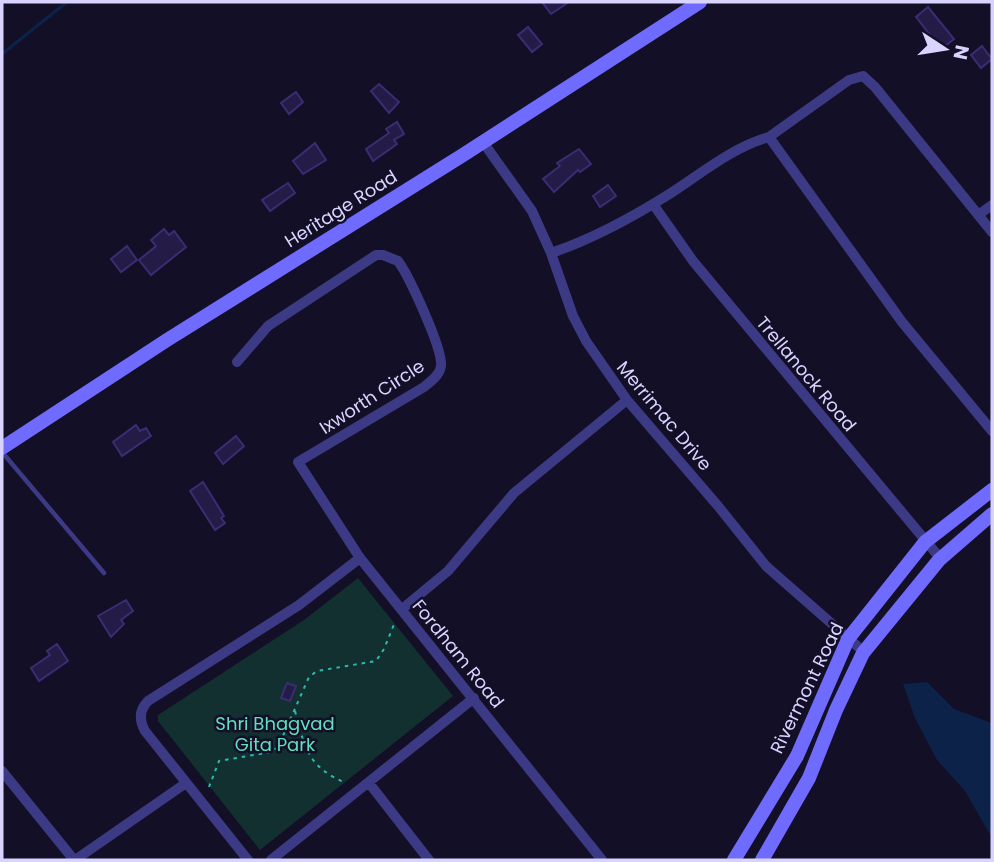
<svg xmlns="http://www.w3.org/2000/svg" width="994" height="862" viewBox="0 0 994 862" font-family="Poppins,sans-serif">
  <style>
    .green { fill: #12302f }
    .water { fill: #0c2248 }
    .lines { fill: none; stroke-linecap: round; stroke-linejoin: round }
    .stream { stroke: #0c2248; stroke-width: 3.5 }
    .building { fill: #241b47; stroke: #3b2d73; stroke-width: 2 }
    .path { stroke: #2fb8b0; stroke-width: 2; stroke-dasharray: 3.5 5; stroke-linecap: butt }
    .lane { stroke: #3d3a85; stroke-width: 4.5 }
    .street { stroke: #3d3a85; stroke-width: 10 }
    .secondary { stroke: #6f6bff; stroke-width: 14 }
    .labels { text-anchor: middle; stroke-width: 5; stroke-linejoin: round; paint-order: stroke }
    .street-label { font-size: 18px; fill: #d9d4ff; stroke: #130f26 }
    .park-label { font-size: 18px; fill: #5fe0c0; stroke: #130f26 }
  </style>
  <rect width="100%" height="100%" fill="#130f26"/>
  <path class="green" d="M358,578L453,696L260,850L158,721V715L304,620Z"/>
  <path class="water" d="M927,682L954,709L992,723V838L965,791L937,760L915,718L903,684Z"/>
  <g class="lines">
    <path class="stream" d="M2,54L67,2"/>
  </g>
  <path class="building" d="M542,2H569L551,14Z
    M928,7L954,39L941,49L916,17Z
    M528,27L542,44L532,52L518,35Z
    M982,46L992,59L981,68L971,55Z
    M379,84L399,102L389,113L371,91Z
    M296,92L303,102L289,114L281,103Z
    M397,122L404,134L394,140L397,144L373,161L366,149L389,133L386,129Z
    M315,143L326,160L303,174L293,161Z
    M579,149L591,164L580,172L578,170L554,192L543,179L560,166L557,163Z
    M288,183L295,193L270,211L262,200Z
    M608,185L616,196L600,207L593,196Z
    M164,229L169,235L174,231L186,247L151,275L139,260L156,246L151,240Z
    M127,246L137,260L121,272L111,259Z
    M136,425L140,431L146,428L151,436L122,456L113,442Z
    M236,436L244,446L223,464L215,453Z
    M203,482L224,516L221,518L225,523L215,530L190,491Z
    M126,600L133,611L121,620L124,624L111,637L98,616Z
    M57,644L68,661L39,681L31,668L50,655L47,651Z
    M287,683L296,686L290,701L281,698Z"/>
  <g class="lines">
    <path class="path" d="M295,711C305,749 308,767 346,783
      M209,787L219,761L271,752L278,747L309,677L317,671L376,661L384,649L395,622"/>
    <path class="lane" d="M2,452L104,573"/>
    <path class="street" d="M483,142L532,211L551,253L573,316L586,341L627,400L718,506L766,566L864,652
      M653,204L693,261L940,558
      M978,215L992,205
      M992,232L875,87L863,76L849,80L769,137L902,322L992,431
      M551,253C593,239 633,217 671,193C702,173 733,147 769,137
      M237,362L268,326L376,255H383L398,261C409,276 443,349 441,366C440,375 431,381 424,387L298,462L360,558L602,860
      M402,609L448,571L514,493L627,400
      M2,771L74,860
      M369,783L429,860
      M75,860L186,783
      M248,860L145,731C139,720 139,710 148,701L299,605L360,558
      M271,860L474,698"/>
    <path class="secondary" d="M2,448L167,340L463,155L700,2
      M734,860L797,756L848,639L925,542L992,490
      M762,860L809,778L836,710L863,653L939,560L992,514"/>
  </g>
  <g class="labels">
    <g class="street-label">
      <text transform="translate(341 209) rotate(-32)" y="6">Heritage Road</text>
      <text transform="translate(806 374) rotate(50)" y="6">Trellanock Road</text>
      <text transform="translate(372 397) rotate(-33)" y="6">Ixworth Circle</text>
      <text transform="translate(664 416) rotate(50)" y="6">Merrimac Drive</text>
      <text transform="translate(458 654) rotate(51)" y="6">Fordham Road</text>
      <text transform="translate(807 688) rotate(-64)" y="6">Rivermont Road</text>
    </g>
    <g class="park-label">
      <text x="275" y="730">Shri Bhagvad<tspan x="275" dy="21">Gita Park</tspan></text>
    </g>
  </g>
  <rect width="994" height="862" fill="none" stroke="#d9d4ff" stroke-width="7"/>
  <g transform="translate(945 49) rotate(102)" stroke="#130f26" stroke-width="5" paint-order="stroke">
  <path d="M0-5L12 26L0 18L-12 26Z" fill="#d9d4ff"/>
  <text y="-10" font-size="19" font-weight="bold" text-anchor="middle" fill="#d9d4ff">N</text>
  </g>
</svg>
